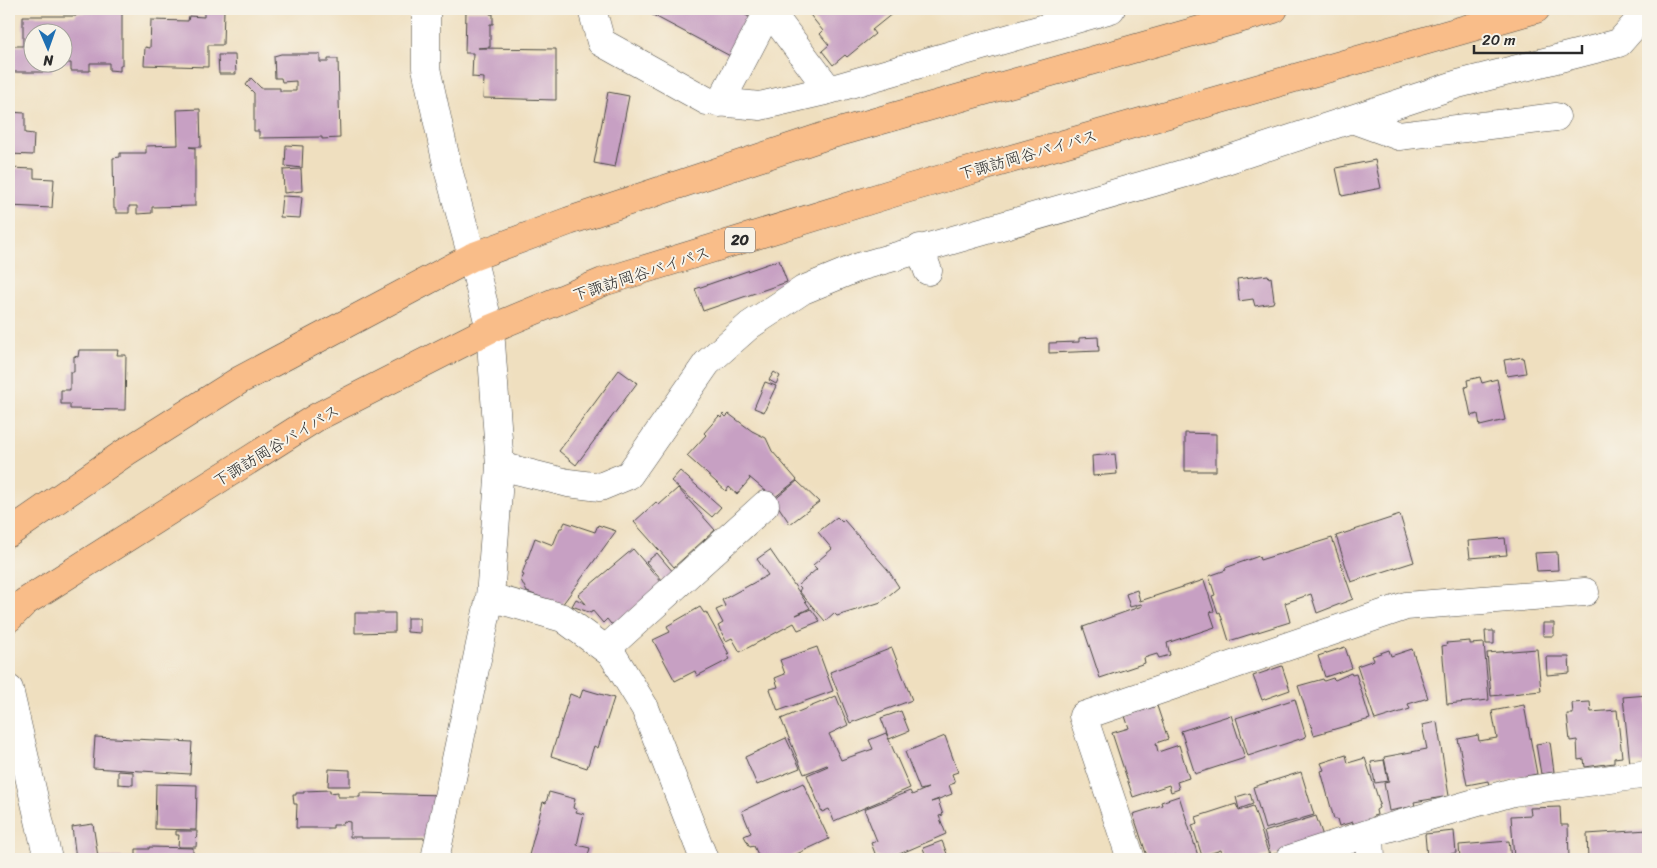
<svg xmlns="http://www.w3.org/2000/svg" width="1657" height="868" viewBox="0 0 1657 868" font-family="Sriracha,'Klee One',sans-serif">
  <style>
    .building { fill: #c7a0c3 }
    .lines { fill: none; stroke-linecap: round; stroke-linejoin: round }
    .minor-casing { stroke: #484641; stroke-width: 29 }
    .tertiary-casing { stroke: #484641; stroke-width: 29 }
    .trunk-casing { stroke: #484641; stroke-width: 29 }
    .minor { stroke: #fff; stroke-width: 28 }
    .tertiary { stroke: #fff; stroke-width: 28 }
    .trunk { stroke: #f9bd89; stroke-width: 28 }
    .labels { text-anchor: middle; stroke-width: 4; stroke-linejoin: round; paint-order: stroke }
    .shield { fill: #f7f3e8; stroke: #686764; stroke-width: 1 }
    .shield-label { font-size: 15px; font-weight: bold; fill: #2b2b2b }
    .street-label { font-size: 16px; fill: #2b2b2b; stroke: #f7f3e8 }
  </style>
  <rect width="100%" height="100%" fill="#f7f3e8"/>
  <filter id="ink" filterUnits="userSpaceOnUse"><feTurbulence type="fractalNoise" baseFrequency=".02" numOctaves="2"/><feDisplacementMap in="SourceGraphic" scale="10" xChannelSelector="R" yChannelSelector="G"/><feConvolveMatrix kernelMatrix="1 2 1 2 8 2 1 2 1" color-interpolation-filters="sRGB"/></filter>
  <filter id="wash" filterUnits="userSpaceOnUse"><feTurbulence type="fractalNoise" baseFrequency=".0096" numOctaves="4" result="noise"/><feDisplacementMap in="SourceGraphic" scale="20" xChannelSelector="R" yChannelSelector="G"/><feGaussianBlur stdDeviation="1.12" result="paint"/><feColorMatrix in="noise" values="0 0 0 0 0 0 0 0 0 0 0 0 0 0 0 0 0 1.4 0 .05"/><feComposite in="paint" operator="in"/></filter>
  <g filter="url(#wash)">
    <rect width="100%" height="100%" fill="#efdfbf"/>
    <g id="blocks">
      <path class="building" d="M204,9H224L223,45H208V67L144,65L145,47L150,48L151,20L188,21L189,16L204,17Z
        M645,9H735L756,21L734,58L647,12L649,11Z
        M810,9H898L872,30L875,34L847,57L845,55L833,65L822,51L829,45L820,34L823,31L807,11Z
        M466,11H490V14H493V24H490V47L478,48L556,49V100L483,98L484,78L472,77L473,53H465Z
        M122,12V65H120V71L109,70V63H90V71H71V63H62V32H32V62H52V72H13V46H23V16H76V13Z
        M281,54H320V62H328V59H338L340,138L322,139V137L259,138V131H254V93L246,85L251,78L261,88H280V91H296V81L282,82L281,78H275L274,56Z
        M218,55H235L236,74H219Z
        M608,92L629,96L615,167L594,163Z
        M1646,108H1648V142H1646Z
        M200,109L201,147H189L195,148V206L152,207V213L137,214V206H129V213H116V209H114L113,158L120,157V153H146V146L178,145L177,110Z
        M9,112L25,113V133L34,134L33,155L9,154Z
        M286,145L303,146L302,168L285,166Z
        M1375,160L1381,188L1342,196L1336,168Z
        M9,168L34,169V178L54,179L52,208L9,206Z
        M301,169L302,191L284,193L283,170Z
        M282,196L302,197L300,218L280,217Z
        M779,260L787,282L703,311L695,289Z
        M1268,275L1269,278L1271,277L1274,300L1273,303L1255,306L1253,299L1239,301L1237,279Z
        M1098,337L1099,351L1049,353V343L1079,342V338Z
        M79,350H118L117,355H126L125,410L70,409V404H61V390H70V372H74V356L78,357Z
        M1523,357L1526,373L1507,376L1504,360Z
        M619,370L637,383L576,465L559,451Z
        M774,372L780,376L776,384L769,380Z
        M1480,377L1482,383L1497,379L1505,420L1480,426L1478,414L1471,416L1465,387L1468,386L1467,380Z
        M765,382L776,386L764,412L754,408Z
        M723,414L726,417L729,414L752,431L766,438L772,451L797,480L774,498L749,477L750,479L737,494L729,487L726,491L687,456L706,435L704,433L719,416L721,418Z
        M1185,433L1216,434V471H1185Z
        M1115,454L1117,474L1093,476L1092,456Z
        M680,471L721,507L712,517L671,481Z
        M797,481L819,502L790,524L774,500Z
        M678,488L715,530L674,567L634,522L656,502L659,505Z
        M1400,515L1414,562L1351,582L1336,536Z
        M837,517L842,522L844,520L888,570L899,587L881,602L837,616L834,613L825,621L799,591L801,588L798,585L817,569L813,565L832,549L818,532Z
        M565,522L595,532L598,525L616,531L562,605L527,592L521,580L524,575L522,574L535,538L553,545L560,528H562Z
        M1332,538L1353,599L1317,613L1311,594L1285,603L1290,622L1229,641L1220,612L1218,613L1212,596L1215,595L1209,576L1226,570L1225,568L1259,556L1260,560Z
        M1505,538L1507,555L1470,558L1468,541Z
        M633,549L663,584L617,623L611,624L607,619L603,623L592,610L591,613L572,606L576,599L586,604L578,595Z
        M770,550L810,608L796,615L811,609L820,621L798,630L794,623L740,652L732,638L726,641L718,626L723,623L716,610L725,606L722,600L768,575L757,559Z
        M1557,552L1558,570L1537,571L1535,553Z
        M657,553L674,573L664,582L646,562Z
        M1204,580L1214,611L1210,612L1215,627L1167,643L1170,655L1159,658L1157,654L1144,658L1145,663L1100,678L1083,627L1142,606L1141,604L1130,607L1126,594L1137,590L1140,601Z
        M700,607L704,613L706,612L729,654H727L730,659L697,676L695,671L675,681L653,640L670,632L667,626Z
        M355,613H395V632L355,633Z
        M407,618H420V633L407,632Z
        M1543,623H1554V636H1543Z
        M1485,631H1494V644H1486Z
        M1470,641V644L1484,643L1489,700L1447,704L1442,646L1447,645L1446,643Z
        M817,647L833,691L778,711L770,689L778,687L775,678L785,674L780,660Z
        M1345,647L1352,668L1325,677L1318,656Z
        M892,648L912,700L850,723L830,672Z
        M1412,649L1428,698L1408,704L1410,709L1375,720L1357,666L1374,660L1372,656L1389,650L1391,656Z
        M1537,649L1541,691L1491,696L1487,653Z
        M1546,657H1569L1570,673L1547,675Z
        M1282,666L1290,690L1262,700L1253,676Z
        M1351,673L1352,675L1356,674L1370,719L1314,735L1298,686L1323,679L1324,681L1333,678L1335,680Z
        M583,689L614,698L598,748L594,746L587,768L551,756L570,694L580,698Z
        M1648,695V763L1630,764L1623,697Z
        M836,696L848,725L829,734L841,760L873,749L869,740L886,733L910,788L834,821L829,809L822,812L807,775L828,766L827,765L804,774L781,719Z
        M1295,699L1306,737L1248,756L1236,718Z
        M1590,702L1591,712L1617,710L1622,757L1614,758V763L1585,767L1584,759L1578,760L1577,740L1570,741L1567,714H1573L1572,703Z
        M1524,705L1537,774L1511,779L1489,786L1488,781L1467,785L1458,739L1478,735L1479,741L1497,738L1492,711Z
        M1157,706L1168,739L1156,743L1158,752L1179,745L1189,778L1177,782L1179,789L1171,792L1169,785L1133,797L1112,733L1129,728L1125,716Z
        M901,711L909,731L889,739L881,718Z
        M1231,715L1245,758L1195,774L1181,731Z
        M1437,722L1449,796L1414,802L1415,806L1389,811L1384,783L1389,782L1384,757L1427,749L1422,725Z
        M945,736L958,772L952,774L955,783L949,785L952,794L931,802L938,800L943,815L939,816L946,834L888,859L876,856L871,843L877,841L864,809L910,791L912,795L928,788L920,790L905,752Z
        M95,737L192,742L190,774L93,768Z
        M786,738L800,768L757,785L745,757Z
        M1550,742L1554,772L1541,774L1536,744Z
        M1346,755L1348,763L1365,758L1380,804L1378,805L1379,808L1376,810L1377,815L1373,816L1374,819L1353,825V822L1339,826L1337,819H1334L1321,771L1324,770L1321,763Z
        M1384,760L1388,781L1375,783L1371,762Z
        M329,769L350,770V786H328Z
        M118,771L133,772V785L118,784Z
        M1301,772L1314,815L1265,829L1253,787Z
        M803,783L829,839L786,859H760L754,846L750,847L744,836L751,833L742,811Z
        M156,784L197,785L196,830L155,829Z
        M330,790V793L338,792V797H360V793L443,795L431,838H361V837H350V822L344,821L343,825H333V828H296L297,804H294L293,795H296V793H304V791Z
        M549,792L575,799L573,808L577,810L576,812L584,814L577,845L590,848L587,859H528L543,802L546,803Z
        M1250,793L1253,804L1239,809L1236,797Z
        M1179,796L1199,859H1178L1176,855L1164,859H1148L1133,814L1162,805L1161,802Z
        M1236,804L1239,811L1253,806L1269,855L1255,859H1231L1230,855L1223,857L1221,850L1202,856L1192,825L1198,823L1196,817Z
        M1560,807L1561,825H1568L1569,859H1514L1511,816L1531,815L1530,808Z
        M1316,816L1324,839L1271,855L1264,832Z
        M93,824L98,857H136V849H149V847L193,848V859H76L72,827Z
        M1648,830V859H1588L1587,834Z
        M176,831H197L196,847H178L179,835H176Z
        M1454,831L1456,853L1427,857L1425,834Z
        M942,841L949,859H927L923,848Z
        M1509,841L1511,859H1460L1459,845Z"/>
    </g>
  </g>
  <g filter="url(#ink)">
    <use href="#blocks" fill-opacity="0" stroke="#484641" stroke-width="1"/>
    <g class="lines">
      <g class="minor-casing">
        <path id="minor" d="M592,9L601,42L707,101L760,106L829,90L1111,9
          M770,9L769,10L829,90
          M720,103L769,10L767,9
          M1352,119L1399,136L1556,117
          M920,248L928,271
          M500,466L568,483L600,487L629,475L707,363L750,325L803,290L859,267L1196,170L1458,84L1619,43L1641,18
          M490,597L563,618L612,654L645,708L704,859
          M606,649L765,505
          M9,689L48,859
          M1370,833L1371,859
          M435,859L490,597L500,466L490,329
          M1131,859L1083,716L1406,606L1585,592
          M1290,859L1370,833L1513,792L1648,774"/>
      </g>
      <g class="tertiary-casing">
        <path id="tertiary" d="M426,9V68L448,169L472,257L490,329"/>
      </g>
      <g class="trunk-casing">
        <path id="trunk" d="M9,533L126,452L240,380L472,257L569,221L822,137L1274,9
          M9,618L25,602L317,417L490,329L603,282L906,189L1536,9"/>
      </g>
      <use href="#minor" class="minor"/>
      <use href="#tertiary" class="tertiary"/>
      <use href="#trunk" class="trunk"/>
    </g>
  </g>
  <g class="labels">
    <rect class="shield" x="725" y="227.5" width="30" height="25" rx="4"/>
    <g class="shield-label">
      <text x="740" y="245">20</text>
    </g>
    <g class="street-label">
      <text transform="translate(1028 154) rotate(-16)" y="6">下諏訪岡谷バイパス</text>
      <text transform="translate(641 273) rotate(-18)" y="6">下諏訪岡谷バイパス</text>
      <text transform="translate(276 445) rotate(-31)" y="6">下諏訪岡谷バイパス</text>
    </g>
  </g>
  <rect width="1657" height="868" fill="none" stroke="#f7f3e8" stroke-width="30"/>
  <g transform="translate(48 48) rotate(178)"><circle r="24" fill="#f7f3e8" stroke="#a5a39c"/>
  <path d="M0-4L9 19L0 12L-9 19Z" fill="#1f6fb2"/>
  <text y="-8" font-size="14" font-weight="bold" text-anchor="middle" fill="#2b2b2b">N</text>
  </g>
  <path d="M1474 45v8h108v-8" fill="none" stroke="#2b2b2b" stroke-width="2.5"/>
  <text x="1482" y="45" font-size="15" fill="#2b2b2b" stroke="#f7f3e8" stroke-width="4" paint-order="stroke">20 m</text>
</svg>
